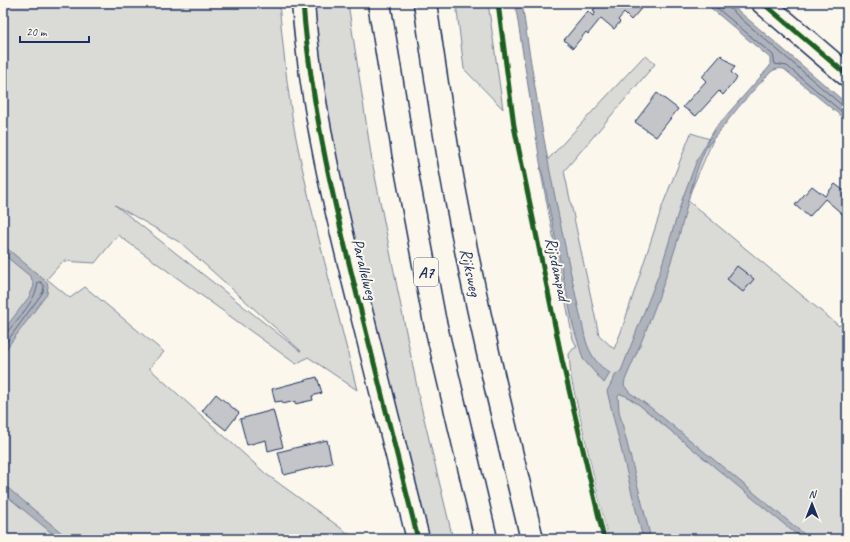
<svg xmlns="http://www.w3.org/2000/svg" width="850" height="542" viewBox="0 0 850 542" font-family="Caveat,sans-serif">
  <style>
    .green { fill: #dadad7; stroke: #7a849a; fill-rule: evenodd }
    .water { fill: #afb3bb; stroke: #747e96 }
    .lines { fill: none; stroke-linecap: round; stroke-linejoin: round }
    .shore { stroke: #566483; stroke-width: 1 }
    .building { fill: #c3c5c9; stroke: #1b2f5e }
    .street-casing { stroke: #1b2f5e; stroke-width: 25 }
    .secondary-casing { stroke: #1b2f5e; stroke-width: 25 }
    .highway-casing { stroke: #1b2f5e; stroke-width: 25 }
    .street { stroke: #fbf7ec; stroke-width: 22 }
    .secondary { stroke: #fbf7ec; stroke-width: 22 }
    .highway { stroke: #fbf7ec; stroke-width: 22 }
    .cycleway-casing { stroke: #fbf7ec; stroke-width: 8 }
    .cycleway { stroke: #1b5e20; stroke-width: 5 }
    .labels { text-anchor: middle; stroke-width: 4; stroke-linejoin: round; paint-order: stroke }
    .shield { fill: #fbf7ec; stroke: #5e6b89; stroke-width: 1 }
    .shield-label { font-size: 16px; font-weight: bold; fill: #1b2f5e }
    .street-label { font-size: 17px; fill: #1b2f5e; stroke: #fbf7ec }
  </style>
  <rect width="100%" height="100%" fill="#fbf7ec"/>
  <filter id="ink" filterUnits="userSpaceOnUse"><feTurbulence type="fractalNoise" baseFrequency=".025" numOctaves="2"/><feDisplacementMap in="SourceGraphic" scale="8" xChannelSelector="R" yChannelSelector="G"/><feConvolveMatrix kernelMatrix="1 2 1 2 8 2 1 2 1" color-interpolation-filters="sRGB"/></filter>
  <g filter="url(#ink)">
    <path class="green" d="M3,3H279C283,46 287,90 295,133C312,219 336,304 357,390L308,357L296,364L118,235L95,263L63,261L47,279L70,298L85,287L164,352L149,368L266,474L356,539H3ZM115,205L181,243L301,351H300Z
      M308,3H348L372,161L420,402L453,539H427L393,406L327,125Z
      M456,3H488L503,109L464,69Z
      M645,55L655,64L564,171L599,335L614,349L621,332L663,204L691,133L713,140L687,200L839,326L847,318V539H608L571,378L569,354L573,349L577,347L573,339L540,168Z"/>
    <path class="water" d="M515,3H522C538,117 560,229 586,341C590,354 598,366 610,373L604,383L583,359L573,325L540,162Z
      M705,3H729L742,14L847,104V121L784,69C779,68 776,69 772,71C753,90 736,109 720,131C715,137 709,143 705,150C690,182 686,216 675,249C661,294 644,337 625,380L624,385L629,392L650,407L810,539H802L638,404L626,396L620,394L618,396L619,411L651,539H643L607,391L616,374L621,371L660,271L683,197L697,160L716,127L770,66V58Z
      M3,245L47,282L48,286L47,294L3,353V331L29,297L34,286L31,277L3,254Z
      M3,484L69,539H59L3,493Z"/>
    <g class="lines">
      <path class="shore" d="M711,3L773,55L775,64L787,66L847,116
        M727,3L728,7L746,23L843,106L847,107
        M3,333L8,331C19,317 36,301 38,282H41L44,286L43,292L3,347"/>
    </g>
    <path class="building" d="M599,3H646L631,20L624,13L618,20L620,22L614,29L601,18L588,34L586,32L573,48L564,40L588,11L593,16L595,13L593,10Z
      M721,55L735,67L731,72L737,78L723,95L719,91L696,116L683,107L706,81L702,77Z
      M657,93L678,109L656,137L635,122Z
      M835,184L847,193V218L825,199L809,217L795,205L812,186L825,196Z
      M737,266L754,279L743,292L727,279Z
      M317,377L322,393L312,396L313,400L295,404V401L283,404L282,401L275,402L272,389Z
      M216,394L239,413L226,430L202,411Z
      M273,410L283,447L268,451L266,440L247,445L240,419Z
      M327,440L332,463L284,475L278,452Z"/>
    <g class="lines">
      <g class="street-casing">
        <path id="street" d="M303,3C311,109 336,213 362,315C381,390 399,464 418,539"/>
      </g>
      <g class="secondary-casing">
        <path id="secondary" d="M763,3L847,75"/>
      </g>
      <g class="highway-casing">
        <path id="highway" d="M379,3L405,163L434,318L486,539
          M425,3C435,70 444,137 457,203C478,316 505,427 532,539"/>
      </g>
      <use href="#street" class="street"/>
      <use href="#secondary" class="secondary"/>
      <use href="#highway" class="highway"/>
      <g class="cycleway-casing">
        <path id="cycleway" d="M303,3C311,109 336,213 362,315C381,390 399,464 418,539
          M498,3L514,126L562,360L604,539
          M763,3L847,75"/>
      </g>
      <use href="#cycleway" class="cycleway"/>
    </g>
  </g>
  <g class="labels">
    <rect class="shield" x="414" y="258" width="24" height="28" rx="3"/>
    <g class="shield-label">
      <text x="426" y="278">A7</text>
    </g>
    <g class="street-label">
      <text transform="translate(365 269) rotate(76)" y="6">Parallelweg</text>
      <text transform="translate(558 269) rotate(78)" y="6">Rijsdampad</text>
      <text transform="translate(471 272) rotate(78)" y="6">Rijksweg</text>
    </g>
  </g>
  <rect width="850" height="542" fill="none" stroke="#fbf7ec" stroke-width="16"/>
  <rect x="8" y="8" width="834" height="526" fill="none" stroke="#1b2f5e" stroke-width="1.5" filter="url(#ink)"/>
  <g transform="translate(812 504)" stroke="#fbf7ec" stroke-width="3" paint-order="stroke">
  <path d="M0-3L7 15L0 10L-7 15Z" fill="#1b2f5e"/>
  <text y="-6" font-size="11" font-weight="bold" text-anchor="middle" fill="#1b2f5e">N</text>
  </g>
  <path d="M20 36v6h69v-6" fill="none" stroke="#1b2f5e" stroke-width="2"/>
  <text x="26" y="36" font-size="12" fill="#1b2f5e" stroke="#fbf7ec" stroke-width="3" paint-order="stroke">20 m</text>
</svg>
